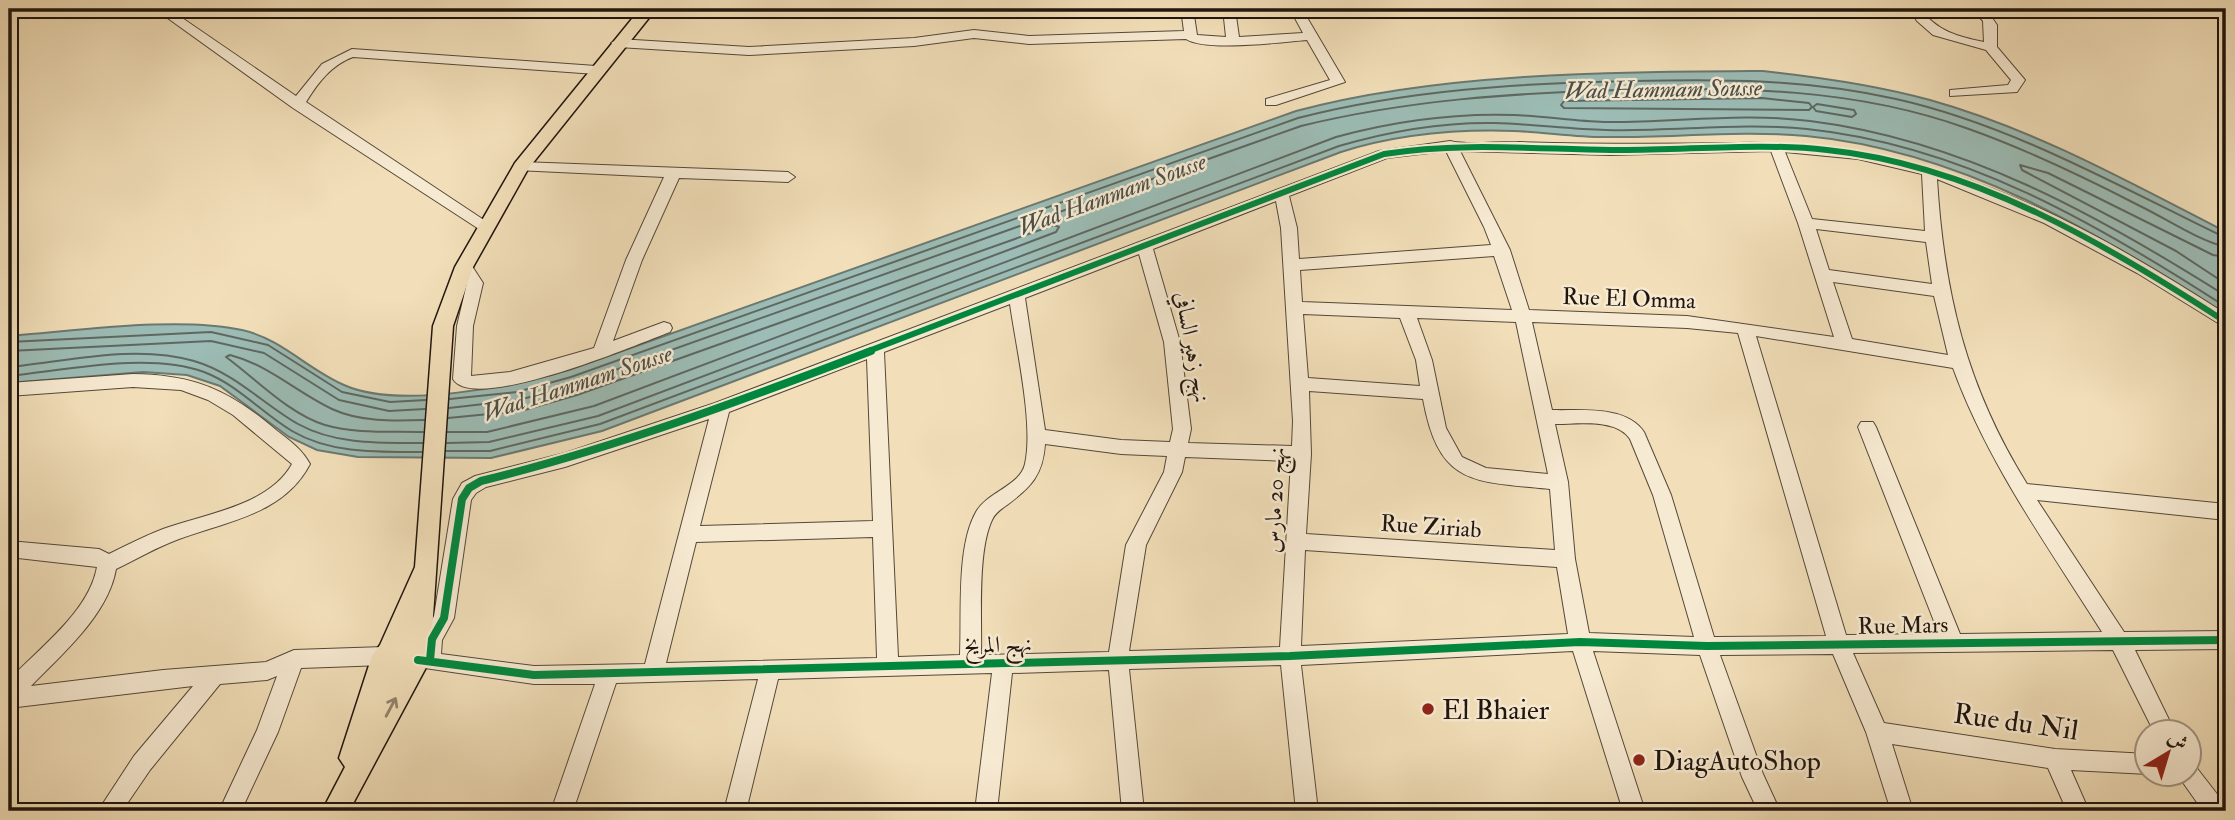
<svg xmlns="http://www.w3.org/2000/svg" width="2235" height="820" viewBox="0 0 2235 820" font-family="'IM FELL Double Pica',Amiri,serif">
  <style>
    .water { fill: #9cbcb5; stroke: #6a7972; stroke-width: 2 }
    .lines { fill: none; stroke-linecap: round; stroke-linejoin: round }
    .shore { stroke: #5e6861; stroke-width: 2 }
    .minor-casing { stroke: #544838; stroke-width: 2 }
    .major-casing { stroke: #1f150d; stroke-width: 3 }
    .highway-casing { stroke: #1f150d; stroke-width: 3 }
    .minor { fill: #f7ead2; fill-rule: evenodd }
    .major { fill: #f2dfb9; fill-rule: evenodd }
    .highway { fill: #f2dfb9; fill-rule: evenodd }
    .cycleway-far1-casing { stroke: #f7ead2; stroke-width: 10 }
    .cycleway-casing { stroke: #f7ead2; stroke-width: 12 }
    .cycleway-far1 { stroke: #00873e; stroke-width: 6 }
    .cycleway { stroke: #00873e; stroke-width: 8 }
    .oneway { stroke: #93846c }
    .poi-dot { fill: #8f2418; stroke: #f7ead2; stroke-width: 2.5 }
    .labels { text-anchor: middle; stroke-width: 5; stroke-linejoin: round; paint-order: stroke }
    .street-label { font-size: 23px; fill: #1f150d; stroke: #f7ead2 }
    .water-label { font-size: 24px; font-style: italic; fill: #4b4f48; stroke: #f7ead2 }
    .near-poi-label { font-size: 28px; fill: #1f150d; stroke: #f7ead2; text-anchor: start }
    .near-street-label { font-size: 28px; fill: #1f150d; stroke: #f7ead2 }
  </style>
  <rect width="100%" height="100%" fill="#f2dfb9"/>
  <filter id="stains"><feTurbulence type="fractalNoise" baseFrequency=".00286" numOctaves="4"/><feColorMatrix values="0 0 0 0 .2 0 0 0 0 .09 0 0 0 0 .02 0 0 0 .5 -.17"/></filter>
  <radialGradient id="worn" r=".72"><stop offset=".6" stop-color="#630" stop-opacity="0"/><stop offset="1" stop-color="#630" stop-opacity=".3"/></radialGradient>
  <path class="water" d="M1763,71C1819,77 1876,85 1930,100C2034,129 2131,183 2226,232V315C2100,233 1959,150 1806,136C1739,130 1671,138 1604,137C1574,137 1544,132 1514,131C1455,129 1398,134 1341,152L602,431L491,458L358,457L317,450L289,437L220,386L187,375L143,372L9,383V336C77,331 177,316 242,330C282,339 307,369 344,385C400,410 511,386 569,370L1296,111C1441,72 1613,72 1763,71Z"/>
  <g class="lines">
    <path class="shore" d="M1762,98L1809,103L1812,107L1809,110L1564,108L1561,105L1564,101Z
      M1817,104L1854,110L1856,114L1852,117L1816,111L1813,107Z
      M2226,257L2213,255L2048,173L2020,165L2022,170L2176,251L2226,284
      M9,342L211,332L268,345L342,392L390,402L426,400
      M9,351L211,341L264,353L339,400L389,411L425,409
      M9,367C68,361 136,344 194,361C235,373 263,404 298,424C336,445 381,443 423,443
      M9,376C67,370 148,352 204,372C238,385 262,413 292,431C331,454 379,452 422,452
      M450,399L517,392L571,377L1298,118C1407,90 1521,83 1633,81C1724,79 1806,79 1896,99C2012,125 2120,187 2226,238
      M449,408L519,400L573,385L1301,126C1407,100 1513,93 1621,90C1739,87 1855,88 1966,128C2026,149 2084,177 2140,206C2167,219 2197,240 2226,247
      M423,432C391,431 356,434 325,425C289,414 256,379 226,357L230,355C269,365 296,392 332,409C360,422 393,421 424,420
      M447,432H487L594,406L1056,232L1059,227L1054,225L577,395L521,411L448,418
      M447,443L489,442L598,416L1336,137C1394,121 1454,113 1514,115C1544,116 1574,121 1604,122C1672,123 1741,112 1810,121C1963,140 2098,215 2226,296
      M446,451H490L600,424L1339,146C1390,131 1442,122 1495,123C1532,124 1569,129 1606,130C1673,132 1740,122 1807,129C1962,145 2098,224 2226,307"/>
    <g class="minor-casing">
      <path id="minor" d="M155,9H169L296,96L322,64L352,49L596,66L603,70L596,74L353,57C331,65 318,83 306,102L490,224L493,228L490,232L485,233L293,108Z
        M1181,9H1193L1197,35L1226,37L1223,9H1235L1239,37L1303,33L1290,9H1302L1345,82L1276,105H1266V99L1330,80L1307,40C1282,42 1205,52 1186,39L1029,44L974,38L914,46L749,55L618,47L611,43L618,39L749,47L914,38L974,30L1029,36L1184,31Z
        M1909,9H1921C1936,31 1959,37 1984,42L1983,21L1972,9H1986L1997,25V47L2025,80L2017,92L1950,96V90L2008,85L2011,80L1986,50L1933,35L1917,21Z
        M1450,141C1470,146 1497,141 1519,142C1591,144 1663,144 1736,143C1927,139 2069,213 2226,314V328L2137,273L2044,223L1937,179C1944,293 1966,386 2027,484L2226,504V520L2037,500L2124,632L2226,631V649L2135,650L2175,732H2154L2113,650L1853,653L1884,723L2055,749L2148,754V774L2071,770L2089,811H2067L2048,768L1892,744L1913,811H1891L1866,732L1833,654L1720,655L1763,774L1780,811H1758L1742,777L1700,655L1593,651L1645,811H1623L1573,651L1301,665L1318,811H1296L1281,665L1129,669L1144,811H1122L1109,670L1012,673L997,811H975L992,673L778,679L746,811H724L758,679L616,683L573,811H551L595,684H534L411,666L408,660L411,654L421,651L422,639L434,616L453,499L462,483L475,476L565,453L715,403L1379,151ZM1446,151L1484,227L1491,245L1299,259L1297,228L1289,196L1387,158ZM1460,151L1610,155L1771,151L1798,223L1834,337L1687,316L1529,310L1510,250ZM1785,152L1858,159L1922,174L1925,231L1812,219ZM1276,201L1281,228L1293,421L1292,446L1188,443L1191,429L1180,342L1153,249ZM1816,229L1926,242L1932,284L1829,270ZM1139,254L1164,342L1173,429L1170,442L1121,440L1045,430L1025,298ZM1494,256L1512,310L1302,302L1300,270ZM1833,282L1934,296L1948,355L1852,339ZM1010,304C1016,347 1034,424 1025,464C1020,486 987,492 976,512C956,547 962,615 960,655L898,657L884,352ZM1303,314L1400,318L1416,360L1420,386L1308,378ZM1417,318L1516,322L1548,474L1486,468L1462,457L1446,428L1432,360ZM1532,322L1687,328L1738,333L1826,636L1714,637L1671,495L1644,432C1626,405 1581,411 1552,410ZM1756,336L1953,368C1988,464 2048,546 2102,632L1960,634L1876,427L1873,422H1861L1858,427L1939,634L1846,635ZM867,359L873,521L700,526L729,412ZM1309,391L1423,399C1439,487 1474,481 1550,489L1555,550L1306,534L1311,454ZM709,419L645,664L534,666L441,654L442,640L454,618L471,500L476,493L486,487L565,467ZM1555,424C1578,424 1616,418 1630,439L1653,495L1694,637L1589,633L1575,559L1568,482ZM1045,444L1121,454L1167,456L1164,472L1126,545L1109,652L981,655C982,619 977,552 992,520C995,513 1001,509 1007,505C1031,487 1043,475 1045,444ZM1185,457L1291,461L1280,647L1129,651L1146,545L1182,472ZM873,537L877,658L666,663L696,542ZM1305,550L1557,567L1568,634L1301,646Z
        M521,162L788,172L795,177L788,182L679,178L642,260L613,341L664,322L670,324L672,328L670,332C638,344 474,414 453,379L457,326L467,283L456,267L458,263H470L483,283L473,326L471,376L510,372L594,348L626,260L664,177L516,170V164Z
        M133,374C195,375 229,390 276,430C289,440 302,449 310,464C284,514 228,521 179,539C157,547 137,559 116,569C108,615 62,654 31,686L163,670L266,662L294,650L384,647L391,650L394,656L391,662L384,665L301,668L278,732L241,811H219L257,730L277,676L267,680L220,684L150,770L122,811H98L134,756L193,686L9,708V680C39,648 89,612 97,567L9,557V541L99,549L109,554C127,545 145,536 163,529C204,514 269,506 292,464L233,415L208,400L181,390L133,387L9,396V383Z
        M2190,764L2196,767L2224,803L2226,811H2203L2177,774H2190Z"/>
    </g>
    <g class="major-casing">
      <path id="major" d="M640,9H656L528,169L473,267L453,326L430,660L349,811H322L345,767L339,758L372,656L380,645L415,567L433,326L455,267L515,163Z"/>
    </g>
    <g class="highway-casing">
      <path id="highway" d="M9,9H22L9,16Z"/>
    </g>
    <use href="#minor" class="minor"/>
    <use href="#major" class="major"/>
    <use href="#highway" class="highway"/>
    <g class="cycleway-far1-casing">
      <path id="cycleway-far1" d="M866,352L1384,154C1460,142 1534,149 1611,150C1683,151 1755,142 1827,150C1973,165 2106,244 2226,322"/>
    </g>
    <g class="cycleway-casing">
      <path id="cycleway" d="M418,660L534,675L1290,656L1580,642L1707,646L2226,640
        M430,660L432,639L444,618L462,499L469,488L481,481C615,448 743,400 871,351"/>
    </g>
    <use href="#cycleway-far1" class="cycleway-far1"/>
    <use href="#cycleway" class="cycleway"/>
  </g>
  <defs><path id="oneway-shaft" d="M-6 0H5M1.5-3L5.5 0L1.5 3" fill="none" stroke-width="1.6" stroke-linecap="round" stroke-linejoin="round" transform="scale(1.75)"/></defs>
  <use class="oneway" href="#oneway-shaft" transform="translate(391 707) rotate(-62)"/>
  <g class="poi-dot">
    <circle cx="1428" cy="709" r="7"/>
    <circle cx="1639" cy="760" r="7"/>
  </g>
  <g class="labels">
    <g class="street-label">
      <text transform="translate(1629 298) rotate(2)" y="8">Rue El Omma</text>
      <text transform="translate(1193 347) rotate(80)" y="8">نهج زهير السافي</text>
      <text transform="translate(1274 500) rotate(-87)" y="8">نهج 20 مارس</text>
      <text transform="translate(1431 526) rotate(4)" y="8">Rue Ziriab</text>
      <text transform="translate(1903 625) rotate(-1)" y="8">Rue Mars</text>
      <text transform="translate(998 644) rotate(-1)" y="8">نهج المريخ</text>
    </g>
    <g class="water-label">
      <text transform="translate(1663 89) rotate(-1)" y="8">Wad Hammam Sousse</text>
      <text transform="translate(1112 194) rotate(-20)" y="8">Wad Hammam Sousse</text>
      <text transform="translate(577 383) rotate(-18)" y="8">Wad Hammam Sousse</text>
    </g>
    <g class="near-poi-label">
      <text x="1442" y="719">El Bhaier</text>
      <text x="1653" y="770">DiagAutoShop</text>
    </g>
    <g class="near-street-label">
      <text transform="translate(2016 721) rotate(8)" y="10">Rue du Nil</text>
    </g>
  </g>
  <rect width="2235" height="820" fill="none" stroke="#f2dfb9" stroke-width="35"/>
  <rect x="10" y="10" width="2214" height="799" fill="none" stroke="#1f150d" stroke-width="3.5"/>
  <rect x="18" y="18" width="2200" height="785" fill="none" stroke="#1f150d" stroke-width="2"/>
  <g transform="translate(2168 753) rotate(38)"><circle r="33" fill="#f7ead2" stroke="#a19583" stroke-width="2"/>
  <path d="M0-5L12 26L0 18L-12 26Z" fill="#8f2418"/>
  <text y="-10" font-size="19" font-weight="bold" text-anchor="middle" fill="#1f150d">ش</text>
  </g>
  <rect width="100%" height="100%" filter="url(#stains)"/>
  <rect width="100%" height="100%" fill="url(#worn)"/>
</svg>
